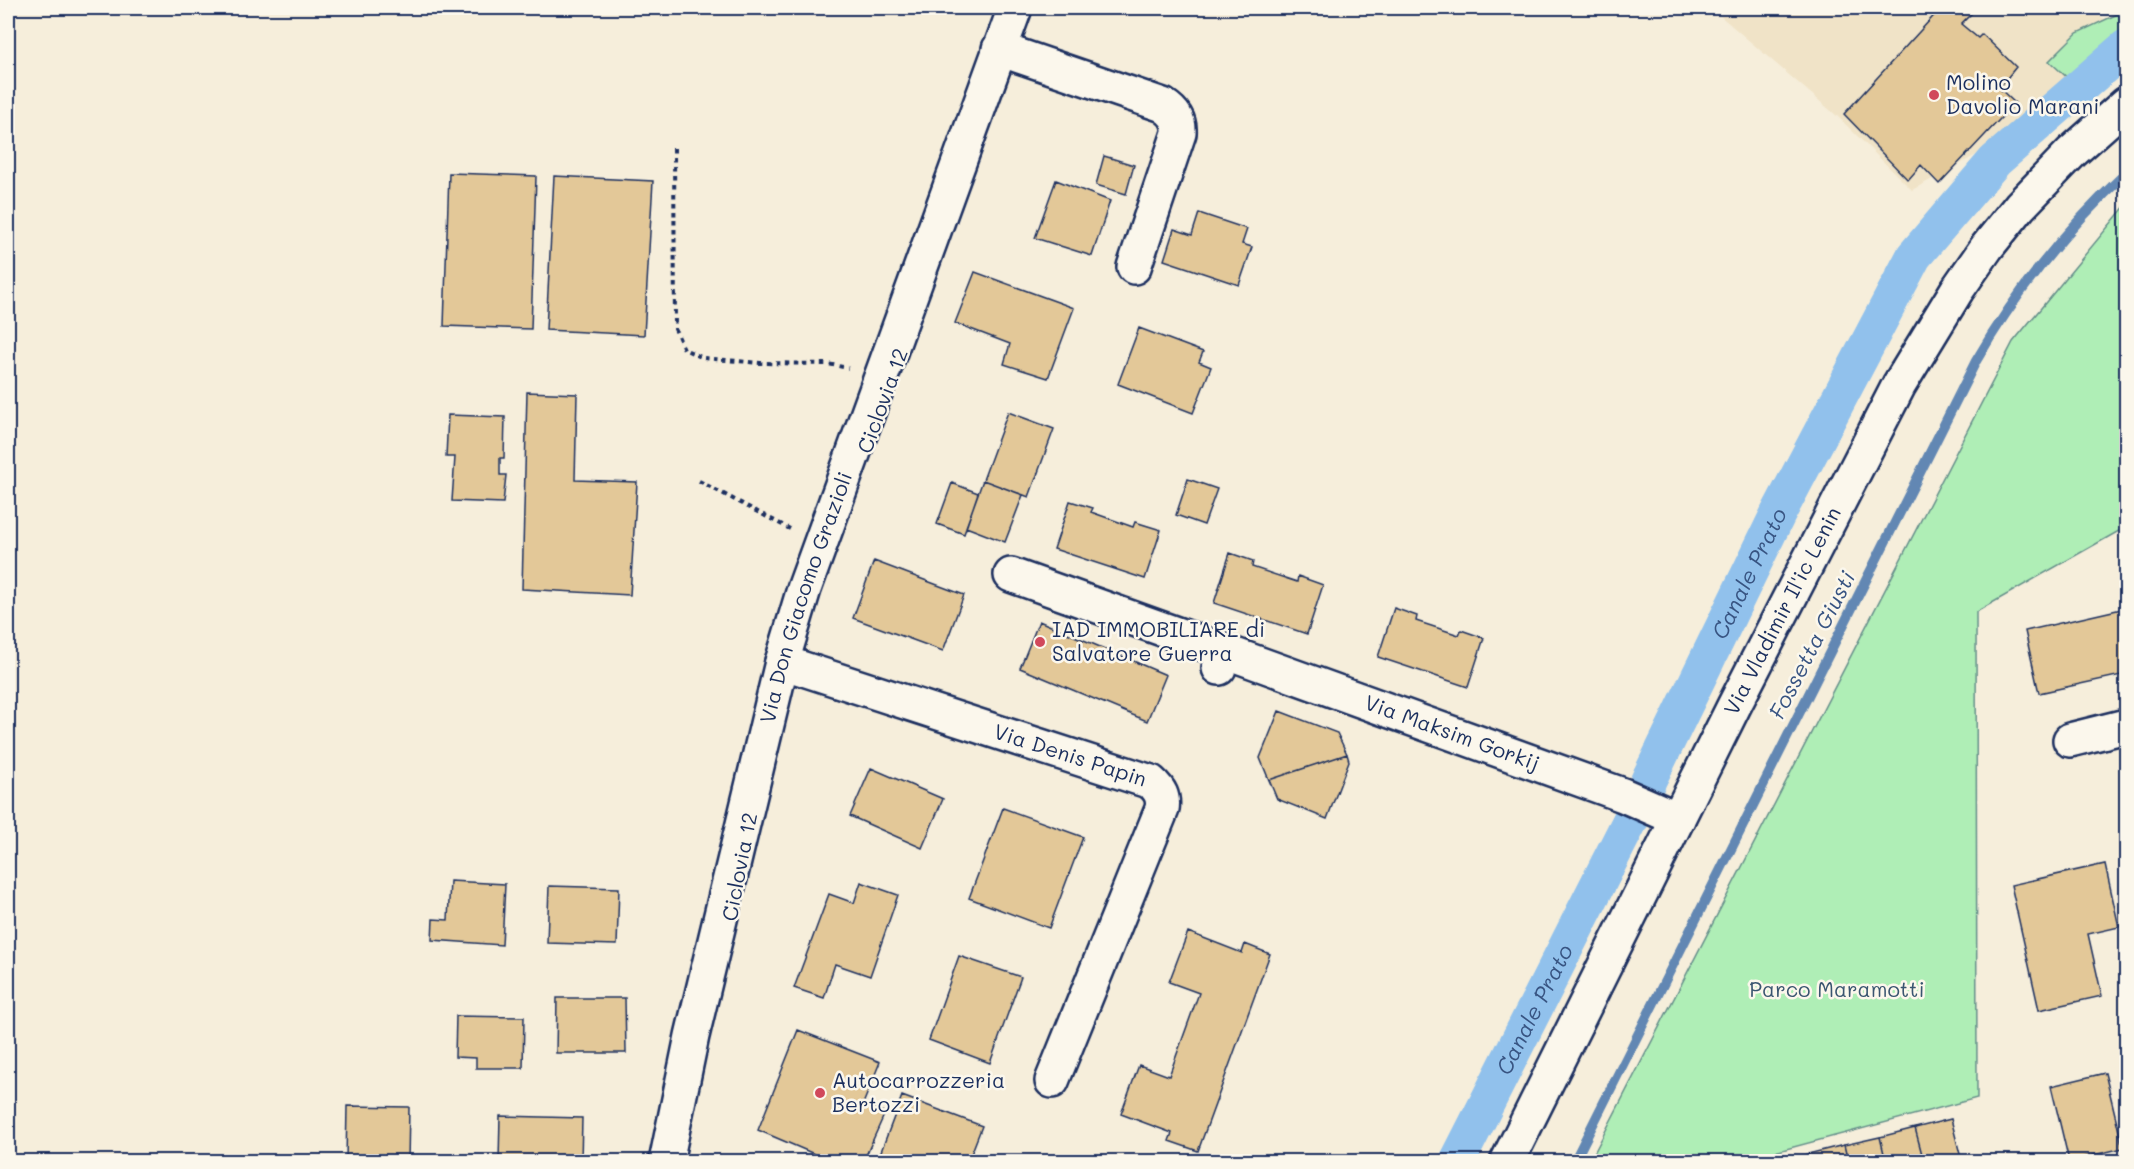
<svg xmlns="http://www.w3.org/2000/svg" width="2134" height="1169" viewBox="0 0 2134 1169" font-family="Mali,sans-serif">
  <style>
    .built { fill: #f0e3c7 }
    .green { fill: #afeeb6; stroke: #658e8a; stroke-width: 1.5 }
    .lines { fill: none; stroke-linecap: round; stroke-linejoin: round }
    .stream { stroke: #6287b3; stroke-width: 10 }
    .canal { stroke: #91c1ec; stroke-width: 36 }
    .building { fill: #e3c898; stroke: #1b2f5e; stroke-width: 1.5 }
    .minor-casing { stroke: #1b2f5e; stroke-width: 38 }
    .major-casing { stroke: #1b2f5e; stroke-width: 38 }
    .path { stroke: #1b2f5e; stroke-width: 4; stroke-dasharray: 4.5 4.5; stroke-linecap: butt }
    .minor { stroke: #fbf7ec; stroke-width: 33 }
    .major { stroke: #fbf7ec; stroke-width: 33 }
    .poi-dot { fill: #d1495b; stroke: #fbf7ec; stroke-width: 2 }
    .labels { text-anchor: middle; stroke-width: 5; stroke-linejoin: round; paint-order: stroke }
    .poi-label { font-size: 21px; fill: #1b2f5e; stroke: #fbf7ec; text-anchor: start }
    .street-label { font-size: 21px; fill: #1b2f5e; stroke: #fbf7ec }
    .park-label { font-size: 21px; fill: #395570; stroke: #fbf7ec }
    .water-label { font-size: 22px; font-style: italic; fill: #385482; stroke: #fbf7ec }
  </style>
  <rect width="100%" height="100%" fill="#f6eedb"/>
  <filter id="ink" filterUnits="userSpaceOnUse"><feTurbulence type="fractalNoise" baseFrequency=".0167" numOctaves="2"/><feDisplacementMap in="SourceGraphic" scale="12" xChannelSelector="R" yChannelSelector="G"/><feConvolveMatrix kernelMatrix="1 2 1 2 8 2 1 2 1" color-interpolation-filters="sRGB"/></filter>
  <g filter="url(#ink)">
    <path class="built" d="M1711,8H2091L2117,31L2011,136L1912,190L1837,116Z"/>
    <path class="green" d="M2126,10V61L2075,82L2071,81L2049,61L2077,33Z
      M2126,205V527L1976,612L1977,1098L1741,1161H1590L2013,342Z"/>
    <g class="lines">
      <path class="stream" d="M1574,1162L1976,361C2016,292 2068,227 2126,173"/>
      <path class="canal" id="s1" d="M1457,1162L1634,813L1650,777L1778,514L1914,256L1995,161L2126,47"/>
    </g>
    <path class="building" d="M1941,8H1977L1961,24L1978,38L1982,34L2016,67L1999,88L2015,103L1939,184L1921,165L1908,180L1844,114Z
      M1104,156L1134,165L1126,194L1096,185Z
      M449,173L536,176L531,329L444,326Z
      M554,176L653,181L644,335L546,330Z
      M1056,180L1110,201L1092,256L1035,238Z
      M1199,213L1247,229L1242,244L1252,247L1239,285L1164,260L1174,229L1192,235Z
      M975,272L1074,308L1048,378L1004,364L1010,344L955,323Z
      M1139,328L1203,352L1199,362L1211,367L1193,413L1118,384Z
      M527,392L577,394L575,480L637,482L630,595L522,589Z
      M1008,412L1054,429L1029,497L983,480Z
      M448,415L505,417L504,458H500V475H506L503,503L452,501L455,457H446Z
      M1188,479L1217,489L1204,525L1176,515Z
      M983,480L1023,495L1005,542L966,527Z
      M952,483L978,493L964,534L937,524Z
      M1070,501L1093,508L1091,512L1133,527L1135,522L1161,530L1145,579L1054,549Z
      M1230,553L1253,561L1252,567L1297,582L1298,576L1323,585L1307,634L1214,603Z
      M874,561L964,595L943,651L853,618Z
      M1394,608L1417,616L1416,621L1459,635L1461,630L1484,638L1468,687L1378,657Z
      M2126,608V674L2039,693L2025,631Z
      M1039,621L1166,675L1147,721L1020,668Z
      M1279,711L1337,733L1347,754L1269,780L1260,758Z
      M1347,754L1349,761L1327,819L1277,799L1269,780Z
      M871,768L943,799L922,848L850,816Z
      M1003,808L1083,837L1049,928L969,898Z
      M2105,864L2119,927L2088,934L2102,996L2039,1010L2011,885Z
      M450,881L505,884L502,945L432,940L433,919L448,920Z
      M861,882L898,895L870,976L835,964L824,998L794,988L829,894L854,903Z
      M549,886L619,888L617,945L547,943Z
      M1188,932L1242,953L1245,944L1270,954L1198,1151L1169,1141L1172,1133L1121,1114L1139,1065L1169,1076L1199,993L1169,982Z
      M959,956L1021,977L990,1063L929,1040Z
      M557,998H625L626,1053H556Z
      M456,1016L524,1017L523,1068H476V1058L455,1057Z
      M798,1030L880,1062L863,1104L885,1113L863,1162H833L758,1130Z
      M2105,1073L2123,1148L2069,1161L2051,1086Z
      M902,1096L982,1126L968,1162H877Z
      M347,1106L409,1107L408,1162H346Z
      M500,1116L582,1118L581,1162H499Z
      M1951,1119L1962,1162H1924L1915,1128Z
      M1915,1128L1924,1162H1886L1880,1137Z
      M1880,1137L1886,1162H1848L1844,1145Z
      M1844,1145L1848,1162H1810L1808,1154Z
      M1808,1154L1810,1162H1775Z"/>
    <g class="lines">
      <g class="minor-casing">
        <g id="minor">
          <path d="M999,49L1163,105C1174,112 1180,120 1179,133L1134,267"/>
          <path d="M1011,575L1224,651"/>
          <path id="s2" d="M782,662L1151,782C1160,790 1164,797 1162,809L1052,1081"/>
          <path id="s3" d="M1219,668L1224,651L1623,795L1678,819"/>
          <path d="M2070,740L2126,726"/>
          <path id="s4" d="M666,1162L692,1036L782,662L804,589L1015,8"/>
        </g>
      </g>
      <g class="major-casing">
        <g id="major">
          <path id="s5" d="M1507,1162L1734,706L1899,385L1957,290L1987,247L2020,206L2072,152L2126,104"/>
        </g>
      </g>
      <path class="path" d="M674,148L675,329L684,349L703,358L760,363L828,364L848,368
        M699,481L790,529"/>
      <use href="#minor" class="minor"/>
      <use href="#major" class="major"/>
    </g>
  </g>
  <g class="poi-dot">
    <circle cx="1934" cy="95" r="6"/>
    <circle cx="1040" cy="642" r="6"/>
    <circle cx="820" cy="1093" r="6"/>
  </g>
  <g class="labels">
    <g class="poi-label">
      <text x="1946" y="90">Molino<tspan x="1946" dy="24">Davolio Marani</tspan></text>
      <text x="1052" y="637">IAD IMMOBILIARE di<tspan x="1052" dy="24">Salvatore Guerra</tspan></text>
      <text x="832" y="1088">Autocarrozzeria<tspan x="832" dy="24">Bertozzi</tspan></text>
    </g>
    <g class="street-label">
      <text transform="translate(883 401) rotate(-70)" y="7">Ciclovia 12</text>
      <text dy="7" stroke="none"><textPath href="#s4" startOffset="582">Via Don Giacomo Grazioli</textPath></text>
      <text dy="7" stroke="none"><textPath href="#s5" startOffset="616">Via Vladimir Il'ic Lenin</textPath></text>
      <text dy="7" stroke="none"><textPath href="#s3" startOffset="260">Via Maksim Gorkij</textPath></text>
      <text dy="7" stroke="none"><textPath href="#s2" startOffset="303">Via Denis Papin</textPath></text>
      <text transform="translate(740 867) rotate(-79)" y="7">Ciclovia 12</text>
    </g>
    <g class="park-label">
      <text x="1837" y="997">Parco Maramotti</text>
    </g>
    <g class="water-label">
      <text dy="8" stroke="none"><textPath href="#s1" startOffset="657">Canale Prato</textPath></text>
      <text transform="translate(1812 645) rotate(-63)" y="8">Fossetta Giusti</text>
      <text dy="8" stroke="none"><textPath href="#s1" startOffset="171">Canale Prato</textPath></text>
    </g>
  </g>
  <rect width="2134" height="1169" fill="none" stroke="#fbf7ec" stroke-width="30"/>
  <rect x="15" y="15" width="2104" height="1139" fill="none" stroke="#1b2f5e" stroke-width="2" filter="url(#ink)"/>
</svg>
